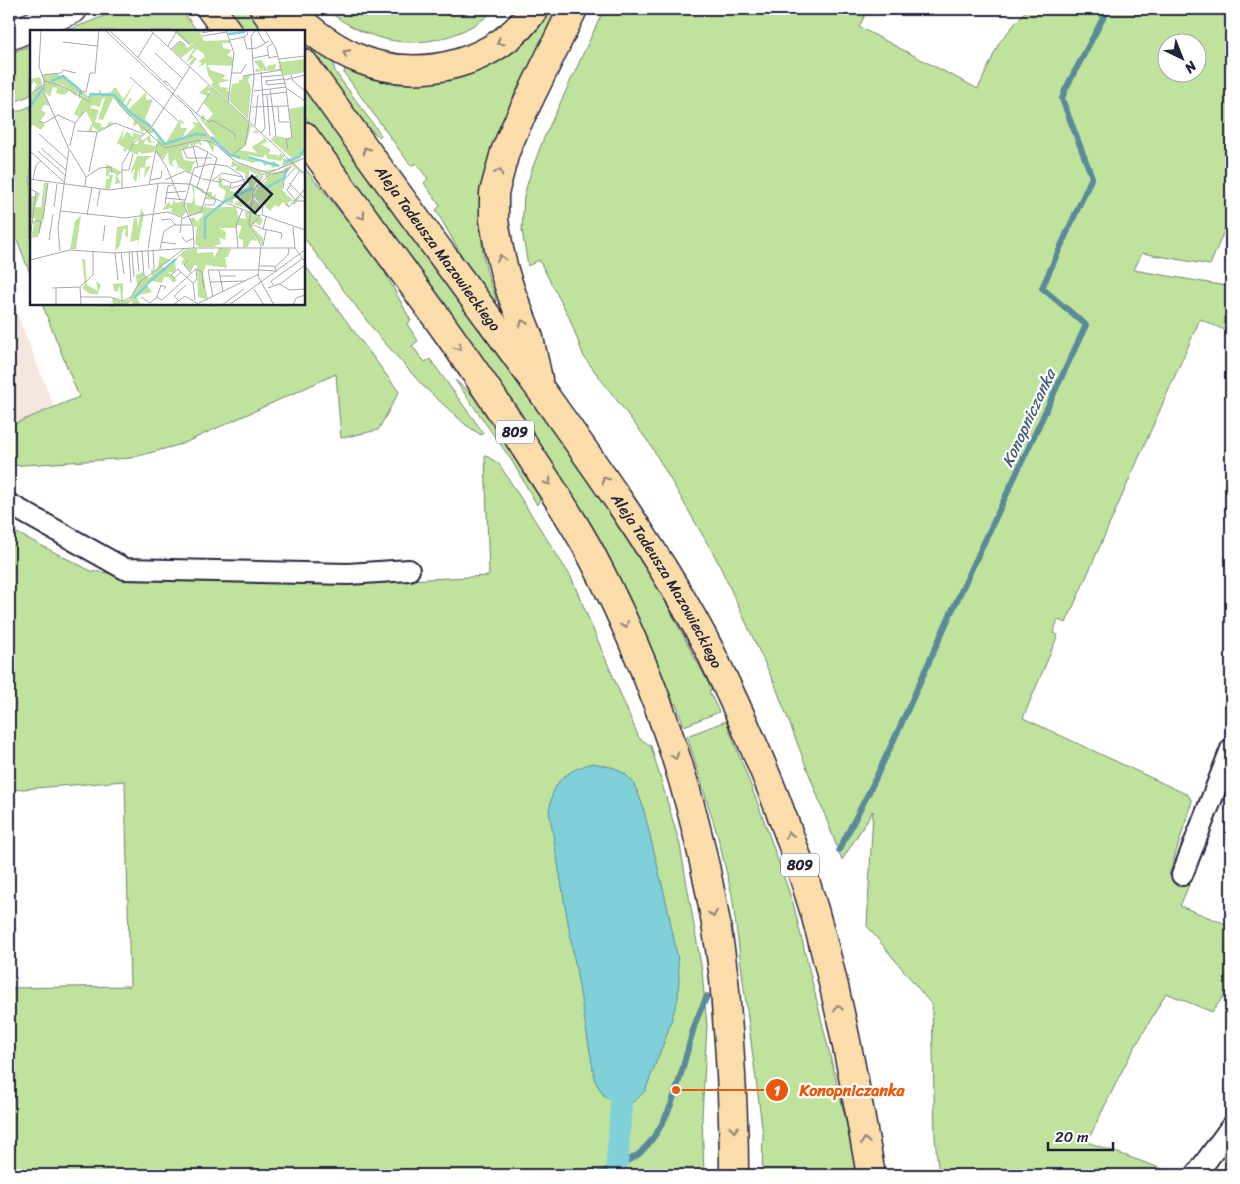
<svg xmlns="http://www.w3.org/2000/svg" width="1240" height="1184" viewBox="0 0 1240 1184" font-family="Sriracha,sans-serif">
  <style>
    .built { fill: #f5e6de }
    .green { fill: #bfe39d; stroke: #70826c; fill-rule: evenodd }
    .water { fill: #80d0da; stroke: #5a8a9a }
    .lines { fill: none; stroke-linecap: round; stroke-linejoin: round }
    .stream { stroke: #5a8a9a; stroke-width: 6 }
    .canal { stroke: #80d0da; stroke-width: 22 }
    .street-casing { stroke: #22223b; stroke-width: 24 }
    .secondary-casing { stroke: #22223b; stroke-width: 31 }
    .primary-casing { stroke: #22223b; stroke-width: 31 }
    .street { stroke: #fff; stroke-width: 20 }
    .secondary { stroke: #fff; stroke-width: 28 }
    .primary { stroke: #fbddab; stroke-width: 28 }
    .oneway { stroke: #8e8073 }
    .labels { text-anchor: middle; stroke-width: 4.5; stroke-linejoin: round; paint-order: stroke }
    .shield { fill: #fff; stroke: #646476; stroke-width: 1 }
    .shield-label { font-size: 14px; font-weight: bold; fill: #22223b }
    .street-label { font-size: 15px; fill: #22223b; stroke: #fff }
    .water-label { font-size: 16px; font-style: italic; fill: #435f73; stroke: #fff }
    .inset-river { fill: none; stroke: #80d0da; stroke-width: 2.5 }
    .inset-road { fill: none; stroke: #a7a7b1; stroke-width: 1 }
    .view { fill: #22223b; fill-opacity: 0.15; stroke: #22223b; stroke-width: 2.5 }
    .inset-edge { fill: none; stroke: #22223b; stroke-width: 2.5 }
    .leader { fill: none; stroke: #e8590c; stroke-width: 2 }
    .callout-dot { fill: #e8590c; stroke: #fff; stroke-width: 2 }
    .mark-label { font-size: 15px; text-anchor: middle; font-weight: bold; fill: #fff }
    .callout-label { font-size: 16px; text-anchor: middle; font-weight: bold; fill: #e8590c; stroke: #fff; stroke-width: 4.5; stroke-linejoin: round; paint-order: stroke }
  </style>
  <rect width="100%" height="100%" fill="#fff"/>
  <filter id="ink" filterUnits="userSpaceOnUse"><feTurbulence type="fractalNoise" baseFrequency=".02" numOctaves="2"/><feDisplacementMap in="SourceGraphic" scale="10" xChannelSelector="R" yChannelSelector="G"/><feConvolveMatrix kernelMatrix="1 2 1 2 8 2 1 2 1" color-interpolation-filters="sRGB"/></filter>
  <g filter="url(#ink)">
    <path class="built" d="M9,293L54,407L9,426Z"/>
    <path class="green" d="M122,9H181L197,31H66Z
      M227,9H247L264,31H243Z
      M326,9H496C445,54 377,52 326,9Z
      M546,9H559L481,208C480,233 482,256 489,279C491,287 498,298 496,305L477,283L436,210L440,206L424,183L428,179L416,163L411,166L347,77L344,73L345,67L401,81Z
      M604,9H868L859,27L978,89L999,43L1027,9H1231V214L1210,265L1142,253L1134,270L1226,286L1231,289V333L1200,319L1066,623L1058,620L1053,633L1058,635L1023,718L1188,795L1192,801L1169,875L1189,885L1180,906L1231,926V986L1212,1012L1166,993L1126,1063L1087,1142L1177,1174V1175H939L935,1139L932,1005L867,926L873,811L842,860L775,685L717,560L650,444L584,357L569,317L539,260L528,266L522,230L524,195L531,172L543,140ZM1168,42H1198V72H1168Z
      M309,43L334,61V68L336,73L381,135L379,137L358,119L306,48L305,46L306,44Z
      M31,45V95L9,104V54Z
      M304,85L519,381L646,565L712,690L709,691L719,712L684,726L676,704H674L644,636L375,211L304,115Z
      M31,106V276L9,219V115Z
      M304,167L376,256L411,321L407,324L418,341L412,346L425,362L430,359L482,431L483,433L481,435L466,425L423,386L377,334L304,238Z
      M304,264L399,392L378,430L341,438L336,374L182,444L131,458L9,466V426L79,397L42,304H304Z
      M455,380L482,403L540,494V499L537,505L512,461Z
      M485,455L499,464L571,577L639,738L651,746L680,845L702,971L707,1026L702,1117L704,1175H9V988L130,986L125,781L9,790V529L91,571L178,581L346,583L489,576Z
      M726,721L762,815L793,903L846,1121L857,1175H762L763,1134L732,895L718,837L687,736Z"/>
    <path class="water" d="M593,763L615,768L625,774L633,782L642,803L667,905L678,960L679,979L678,998L667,1034L645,1091L636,1100L627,1105L615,1103L604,1096L595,1081L549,811C551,804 551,796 554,790C560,775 578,767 593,763Z"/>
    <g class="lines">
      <path class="stream" d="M839,850L870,790L899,729L950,615L1086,325L1042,288L1092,177L1062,99L1065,90L1108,9
        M595,1175C607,1170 631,1161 640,1153C675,1120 681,1068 695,1024C698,1015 703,1005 707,996"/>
      <path class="canal" d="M617,1165L621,1104"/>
      <g class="street-casing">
        <path id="street" d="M9,504L125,569L348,574L409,570
          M1182,875L1231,749
          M1196,1175L1231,1127"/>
      </g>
      <g class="secondary-casing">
        <path id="secondary" d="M9,36L73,9"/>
      </g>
      <g class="primary-casing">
        <g id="primary">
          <path d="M211,9L227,31"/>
          <path d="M264,9L280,31"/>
          <path d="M287,9C309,30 333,49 362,60C421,83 499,63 534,9"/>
          <path id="s1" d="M304,64C369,155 435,246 502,336C543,393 584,449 623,507C654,553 684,600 709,649C737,706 763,764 785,824C799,861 812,900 822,939C843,1017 857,1096 871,1175"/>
          <path d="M304,136C380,241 459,343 528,452C550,486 573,520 592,556C661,688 706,831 724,979C726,1000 727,1021 729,1042C732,1087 734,1131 734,1175"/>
          <path d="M538,379L529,338L512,295L505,274L499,249L494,220V193L505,152L517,124L573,9"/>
        </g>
      </g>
      <use href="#street" class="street"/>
      <use href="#secondary" class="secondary"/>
      <use href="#primary" class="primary"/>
    </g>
    <defs><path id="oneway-chevron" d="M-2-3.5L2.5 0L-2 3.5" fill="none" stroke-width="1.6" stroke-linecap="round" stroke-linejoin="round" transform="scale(1.25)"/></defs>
    <g class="oneway">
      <use href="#oneway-chevron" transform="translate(500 42) rotate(145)"/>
      <use href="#oneway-chevron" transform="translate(346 53) rotate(-153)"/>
      <use href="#oneway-chevron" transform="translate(366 150) rotate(-126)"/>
      <use href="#oneway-chevron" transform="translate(499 172) rotate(-73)"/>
      <use href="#oneway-chevron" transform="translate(362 216) rotate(53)"/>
      <use href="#oneway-chevron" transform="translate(501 258) rotate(-103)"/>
      <use href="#oneway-chevron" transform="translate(523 323) rotate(-112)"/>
      <use href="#oneway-chevron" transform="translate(458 347) rotate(54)"/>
      <use href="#oneway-chevron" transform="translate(605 480) rotate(-125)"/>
      <use href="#oneway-chevron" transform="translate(548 482) rotate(57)"/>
      <use href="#oneway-chevron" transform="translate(625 625) rotate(65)"/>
      <use href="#oneway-chevron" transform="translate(675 756) rotate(72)"/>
      <use href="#oneway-chevron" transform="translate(789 835) rotate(-110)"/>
      <use href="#oneway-chevron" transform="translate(713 914) rotate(79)"/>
      <use href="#oneway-chevron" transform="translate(838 1008) rotate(-103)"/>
      <use href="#oneway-chevron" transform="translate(734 1129) rotate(88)"/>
      <use href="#oneway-chevron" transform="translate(865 1141) rotate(-100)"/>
    </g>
  </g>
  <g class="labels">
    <g class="shield">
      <rect x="496" y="420.5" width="38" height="23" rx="4"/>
      <rect x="781" y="853.5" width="38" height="23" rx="4"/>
    </g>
    <g class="shield-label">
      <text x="515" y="437">809</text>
      <text x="800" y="870">809</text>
    </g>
    <g class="street-label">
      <text dy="5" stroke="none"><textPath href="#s1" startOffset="228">Aleja Tadeusza Mazowieckiego</textPath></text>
      <text dy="5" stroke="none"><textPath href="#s1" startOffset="632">Aleja Tadeusza Mazowieckiego</textPath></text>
    </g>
    <g class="water-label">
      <text transform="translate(1028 418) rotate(-65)" y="6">Konopniczanka</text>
    </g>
  </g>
  <g transform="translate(30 30)">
    <rect width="275" height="275" fill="#fff"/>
    <path d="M142,0H186L170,3L174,11L199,10L200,13H192L193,18L202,20L197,25L203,28L202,36L178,35L180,40L196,45L192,49L201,50L189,53L190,57L201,58L196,59L200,63L198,71L181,55L183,52L178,45L176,33L168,38L172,33L168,32L175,27L173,23L167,19L162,25L167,29L161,36L159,34L164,27L156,32L165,17L151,28L142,19L150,11L158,18L164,13L159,15ZM250,29L251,32L275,29V42L254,46L251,40L234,41V38L233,41L225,42L226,38L231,40L224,31L231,30L238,40L237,36L246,34L245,39H249L248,35H249L250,39ZM25,43L36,48L58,66L67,64L71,59V64L81,62L85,57L93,68L92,71L105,52L93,74L95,76L100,68L102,69L97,77L99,79L116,62V70L123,69L115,89L122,96L118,101L123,98L135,114L150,89L155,94L150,93L151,98H157L152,109L165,96L162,92L169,93L179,107L182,106L185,107L170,89L174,84L175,93L183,84L174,73L178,66L169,63L178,55L182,59L177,62L180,64L183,59L219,92V97L220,94L236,109V113L231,114L241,120L238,124L248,125L247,128L251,123L254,126L251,131L238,129L235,124L233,128L218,125L219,127L233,130L237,134L244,131L248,135L252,134L243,138L239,134L234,136L232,130L223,133L207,128L182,106L179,108L188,117L184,115L183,123L176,110L170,109L172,116L168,113L161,117L159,112V117L152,119L150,116L154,130L167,132L163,134L161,143L148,137L145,145L148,135L145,129L142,132L144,137L139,134L138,122L133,130L130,127L126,122L128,107L125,102L120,104L114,100L112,103L108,93L103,97L104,89L100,86L97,90L99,86L83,68L73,90L68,89L75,68L72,69L70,77L62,75L60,78L69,80L65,92L72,94L71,97H76L79,92L84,93L79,96L68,101L62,96V101L58,102L62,93L56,81L49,87L44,84L51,70L50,61L46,66L33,55L25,52L39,61L34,65L26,63L27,58L23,57L20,67L13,60L20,75H14L11,80L16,83L10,91L15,95L11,100L3,95L0,97V67L7,55L4,51L0,57V49L10,47L14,59L13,45ZM221,96L226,100L224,102L221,99L224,103H230L234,109L222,117L227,123L210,120L216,115ZM221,44L218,50L221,59L218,89L199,71L202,54L209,53V50L202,49L212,50L213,46ZM275,76V125L254,133L275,127L245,141L236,142H230L223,140L233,143L230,148L228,144L225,142L228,145L230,149L225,154L220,171L211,177L203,174L211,170V167L203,169V174L193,171L196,161L189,157L188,148L191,146L193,155L200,156V161L208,162L209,157L211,160L219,157V150L227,145L219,140V148H215V143L205,140L207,136L201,137L202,131L213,137L200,128L190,118L181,108L207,132L230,141L248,139L252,137L253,129L262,128L242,111L246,106L262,109L259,79ZM94,98L92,110L97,101L103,107L104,99L105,104L113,105L105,110L103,114H108L109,108L113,110L120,105L121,111L126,113L118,112L116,108L114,114L126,116L124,122L111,124L110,121L107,125L97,119L95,122L93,120L95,118L87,113ZM107,126H123L116,130L115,137L121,136L114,148L115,137L110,138V154L109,138L106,152L103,148L105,139L100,143ZM275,128L264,134L273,143L272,144L262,135L254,148L252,159L257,165L264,171L271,165L264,176L263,171L258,172L259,177L253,172L249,177L245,175L240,181L226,167L223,169L232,176L227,181L229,183L221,178L220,186L222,182L228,184L233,190L230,196L225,192L222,197L233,208V216L218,194L227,211L221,210L218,217L213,218V210L208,208L212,196L207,195V198H189L196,202L195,210L189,207L191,214L183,216L191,217H169L165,214L167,196L164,197L160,189L163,187L170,194L168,191L174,183L159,185L155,173H162L164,166L162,156L157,155V154L172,158L175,162H182V167L186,164L185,170L173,169L178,166L164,157L165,175L188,179L194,172L191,177H206L209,188L216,189L215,182H220L219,191L221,178L218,175L215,176L220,180L213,177L215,175L222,171L224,161L230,150L233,148L226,159L223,167L228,157L237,150L234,143L249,142L265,133ZM76,134L92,142L87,146L91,153L85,154L86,144L80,141L79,145H83L80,159H75L76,149H79V145L76,147ZM14,152L18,153L13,191L8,207L1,208L4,194L0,191H5V188H0V166H6V161L10,163L5,177H11ZM144,170L146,173L154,171L156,182L152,187L141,182L142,178L132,180L138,172L142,175ZM111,178L114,184L107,220L108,210L100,212L104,188H107L108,198ZM51,185L46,219H40L45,191ZM98,195V207L95,206L96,199H93L90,215L85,222L87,197ZM167,218V223L183,222L184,228L189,218L201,219L198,227H195L197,238L176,235L173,244L178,270L168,267L167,235H164L161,242L154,235L156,231L153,235L151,232L154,229L150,226L145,231L146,240L142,243L137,241L147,250L143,253L139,247H134L132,253L121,251L117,255L122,262L106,266L111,275H98L103,273L102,271L96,275H83L82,268L91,271L90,256L87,262L84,261L83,254L93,253V271L99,270L107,255L106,245L112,242L118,248L122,246L121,239L127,240L130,226L141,230L132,236L135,238L156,219ZM52,229H55L57,255L68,261L66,251L71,255L68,264H60L52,258L55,254Z" fill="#bfe39d" fill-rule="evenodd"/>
    <path class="inset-river" d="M198,4L215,2M21,51L33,46L50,60L51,65M59,68L61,64L84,65L101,83L121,97M0,77L13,58M122,98L135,114L166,104L176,105M181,107L201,125L210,128M218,127L249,136M255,132L269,127L275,118M231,156L236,158L254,148L257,138M175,209V188L195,171L223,158M117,254L146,229M104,268L117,255"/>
    <path class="inset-road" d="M11,0L9,37L14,50V63L39,119L28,198L30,221M75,0L160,80L184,113L206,132L238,143L275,128M79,0L138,56M120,0L255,125M196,0L204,23L198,72M227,0L235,13M235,0L246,19L256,58L275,71M172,3L188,0M172,6L197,2M214,7L217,19L227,18L239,11M200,10L214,7L218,4L216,0M33,12L67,16M243,13L237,17L239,28L248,26M138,16L147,1L161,16M141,19L150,11L155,15M125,23L152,48M108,27L123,3M223,28L239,25M249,29L275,26M231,42L235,98L231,103M202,43H211L216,34M12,45L31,43L33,40L46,43M261,45L263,51L275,61M213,46L252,40M100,47L148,91M231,47L253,45M255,50L275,45M14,51L30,55L60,72M235,51L255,49M236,51L237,55L256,53M133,52L136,51L144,60M240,59L246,105L240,112M256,59L262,108L256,109L258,119M224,61L256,57M0,64L14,55M147,65L168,85L179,92L182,90L204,103L206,109M232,65L257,62M237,65L240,106M49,68L50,61L56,62L60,43H65L69,0M90,70L88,73L97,83L135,118L170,110L182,112M222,77L258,76M248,77L249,92H259M166,84L183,58M9,91L14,93L28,85L45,93M219,92L224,48L221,6L226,0M225,96L228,65M47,101L68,102L85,93L114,104M9,104L38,130M40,116L45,93L54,82M163,116L168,137M11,118L36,140M153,119L157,128H182M40,120L56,147L55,156M150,120L166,116L178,122L167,157M0,121L35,153M8,121L36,146M126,121L137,138L150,170M202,125L215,115L219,93M254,125L275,144M92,140H99L103,123M269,141L257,160L266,171H275M59,142L67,102M234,143L223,162L219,195L231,215L228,246L244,275M242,144L257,141L262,135M56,147L70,138L81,137L82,143M0,149L79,160L132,153L161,154L183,168L230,186M3,149L6,135L11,131M120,150L131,148L132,141M135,150L155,141L173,149L189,152L193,149L202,153L227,146M183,150L192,143L213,147M201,153L200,158H203L219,152M259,153L274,168M119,155L127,114M227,157L241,143M92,158V135L103,114L121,98L160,37M0,159L6,162L0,209M253,159L254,150L265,138M136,163L156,161M135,168L155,170M226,168L233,176L232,185M135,174L138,156L143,155M255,174L259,177L275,159M174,175H184L186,169M67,176L70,159M24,177L27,154M31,181L95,188L138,182L153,188L171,182L187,128L179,123M57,185L62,157M232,185L275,200M13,189L18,153M131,190L140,189L146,195M5,191H11L9,203M224,195L233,199L236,187M220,197L231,185M263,197L265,218L275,232M233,199L252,203L251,209M150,203L152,188M152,207L156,212L164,208M19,210L23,184M73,211L75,195M131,212L146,214M233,216L236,200M164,218L163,197L154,175L164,138L181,134L197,136L211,145L215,154M208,218L206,196L212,180M118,219L128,154M130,219L134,201L144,195H162M112,220L114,245M118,220L119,239M123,220L124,239M102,221L104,247M107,221L109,241M91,222L94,244M99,222L101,253M85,223L88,250M0,230L40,220L84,223L162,218H265M158,230L154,235L161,243M229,236H245M166,239L172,242L174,258M189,240L193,262M229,240L245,241M151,242L144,248L141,245L148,239L156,247M246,242L245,237L258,225L259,218M190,246H206M156,247L163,253L165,270M180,252L215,251M163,253L167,249L166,239M250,254L275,235M243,255L241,251L272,229M22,258L50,257M26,258V275M238,258L249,254L260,260L275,259M224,259L234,275M50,267H80L93,271L101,267M101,267L110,252L155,218M111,267L120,273L127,267L131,255L136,257L134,259M127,267L132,270L166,239M183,267L178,240H228M148,270L144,266L156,255M169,273L229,244M51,275L50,257L63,245V221M143,275L155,266L170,275M192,275L214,259M199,275L275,220M263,275L266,268L275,265"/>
    <path class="view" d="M222,146L242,164L225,183L205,165Z"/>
    <rect width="275" height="275" class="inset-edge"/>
  </g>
  <path class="leader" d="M676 1090L777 1090"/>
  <g class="callout-dot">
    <circle cx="676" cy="1090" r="5"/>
    <circle cx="777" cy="1090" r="12"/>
  </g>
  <g class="mark-label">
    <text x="777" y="1096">1</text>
  </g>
  <g class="callout-label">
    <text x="852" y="1096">Konopniczanka</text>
  </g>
  <rect width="1240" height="1184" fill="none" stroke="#fff" stroke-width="30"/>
  <rect x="15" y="15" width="1210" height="1154" fill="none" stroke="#22223b" stroke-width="2" filter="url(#ink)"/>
  <g transform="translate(1182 58) rotate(137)"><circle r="24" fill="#ffffff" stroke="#a7a7b1"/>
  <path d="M0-4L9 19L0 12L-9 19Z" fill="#22223b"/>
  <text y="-8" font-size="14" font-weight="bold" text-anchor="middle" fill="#22223b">N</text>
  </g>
  <path d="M1048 1142v8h65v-8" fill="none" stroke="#22223b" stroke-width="2.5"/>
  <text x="1055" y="1142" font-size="15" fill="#22223b" stroke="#ffffff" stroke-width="4" paint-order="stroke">20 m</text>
</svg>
